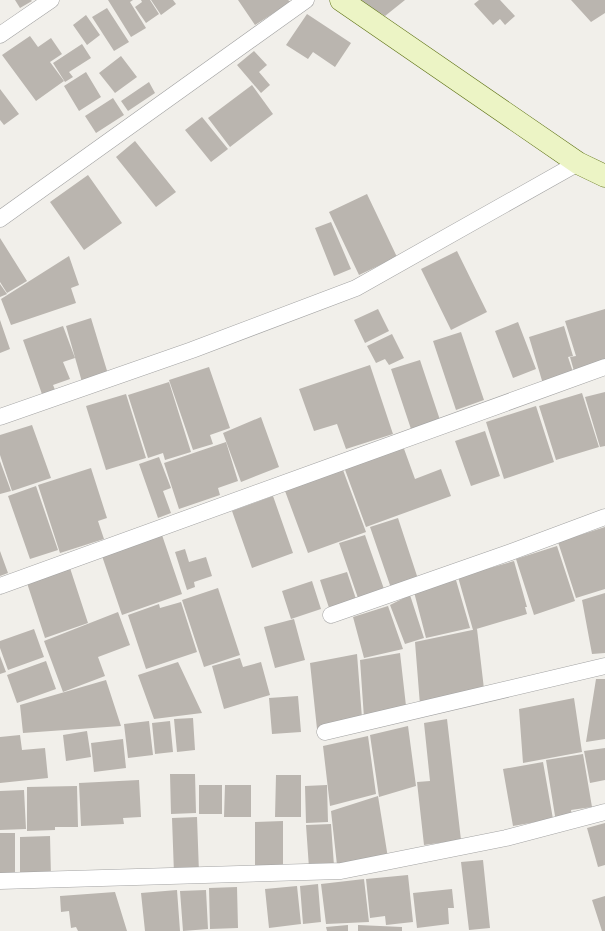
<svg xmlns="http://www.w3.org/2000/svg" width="605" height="931" viewBox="0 0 605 931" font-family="Mulish,sans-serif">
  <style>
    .building { fill: #bab5af }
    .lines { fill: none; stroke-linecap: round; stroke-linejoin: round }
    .street-casing { stroke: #a3a3a3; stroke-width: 17 }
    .secondary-casing { stroke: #5c7012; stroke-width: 23 }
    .street { stroke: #fff; stroke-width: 16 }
    .secondary { stroke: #ecf4c5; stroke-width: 22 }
  </style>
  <rect width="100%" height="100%" fill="#f1efea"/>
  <path class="building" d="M15,0H31L32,1L20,8Z
    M108,0H133L130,2L146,28L131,37Z
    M141,0H150L159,14L146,23L135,7L142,2Z
    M151,0H173L176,4L161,15Z
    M238,0H288L291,2L255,25Z
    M358,0H405L385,16Z
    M479,0H500L515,16L505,25L500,19L493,25L474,4Z
    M571,0H605V13L591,22Z
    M107,8L129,42L114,51L92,17Z
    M307,14L351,43L335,67L313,52L308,59L286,45Z
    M86,15L100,35L87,45L73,25Z
    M30,36L38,47L51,38L62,54L50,62L64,81L36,101L2,55Z
    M82,44L91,58L69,72L73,77L65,82L53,63Z
    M254,51L267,65L259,72L270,85L261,93L237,65Z
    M121,56L137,77L115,93L99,73Z
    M86,72L101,97L79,111L64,86Z
    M149,82L155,93L128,111L121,101Z
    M252,85L273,114L230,147L208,118Z
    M0,89L19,114L4,125L0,120Z
    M113,98L124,115L96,133L85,116Z
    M202,117L228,149L211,162L185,130Z
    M135,141L176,192L156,207L116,157Z
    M88,175L122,223L84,250L50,202Z
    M367,194L397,257L359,275L329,212Z
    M331,222L351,269L334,276L315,228Z
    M0,238L27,281L7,293L0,282Z
    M457,251L487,312L451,330L421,269Z
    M69,256L79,285L71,288L76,303L11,325L1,299Z
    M0,284L7,294L0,297Z
    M378,309L389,331L365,343L354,320Z
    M605,309V362L574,371L570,357L576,356L565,321Z
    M91,318L108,374L82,382L66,326Z
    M0,320L10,349L0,353Z
    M518,322L536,369L513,378L495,331Z
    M63,326L75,358L63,362L70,379L53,385L56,392L43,397L23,340Z
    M564,326L573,356L568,357L574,375L543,384L529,337Z
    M461,332L484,400L456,410L433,341Z
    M392,334L404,358L389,365L385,359L376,363L367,346Z
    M420,360L440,420L411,429L391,369Z
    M370,365L393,434L346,449L337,424L314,431L299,389Z
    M209,367L230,428L210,435L213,444L193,450L169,380Z
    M169,382L191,452L165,460L163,453L148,458L128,395Z
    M605,392V446L600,447L585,397Z
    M582,393L599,447L556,460L539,406Z
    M126,394L146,458L106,470L86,406Z
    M536,406L554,462L504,479L486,422Z
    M261,417L279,467L241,482L223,433Z
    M32,425L51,478L12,491L0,455V435Z
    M485,431L500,476L471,486L455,441Z
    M226,442L238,481L218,488L220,495L179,509L164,463Z
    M403,446L415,479L441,469L451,496L366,527L344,467Z
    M159,457L171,488L163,491L171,513L158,518L139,464Z
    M0,461L11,491L0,494Z
    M91,468L107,518L98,521L104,539L60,553L38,485Z
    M343,470L366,532L308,553L285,491Z
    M36,486L58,550L30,559L8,496Z
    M273,496L293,553L252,568L232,511Z
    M398,518L418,579L391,588L370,527Z
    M605,527V589L576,598L558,542Z
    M162,535L182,594L122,615L102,556Z
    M365,535L384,589L358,598L339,543Z
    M557,546L575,601L534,615L516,559Z
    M185,549L189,562L206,557L212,576L194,582L195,587L187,590L175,552Z
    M0,551L8,573L0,576Z
    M514,561L527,607H525L527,614L473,630L458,577Z
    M70,568L88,623L45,638L27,583Z
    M347,572L357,602L330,611L320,580Z
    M456,580L470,628L426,638L414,592Z
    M312,581L321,609L291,619L282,591Z
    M218,588L240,655L204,667L182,600Z
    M605,593V653L592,654L582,600Z
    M410,595L424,638L405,644L390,605Z
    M181,602L197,652L146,669L128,615L159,604L160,608Z
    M388,606L403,649L364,658L353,617Z
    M118,612L130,645L98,657L105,676L63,692L44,641Z
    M294,619L305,660L275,668L264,627Z
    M34,629L44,657L8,670L0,648V641Z
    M477,629L484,689L420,705L415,642Z
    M400,653L406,706L364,718L360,660Z
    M357,654L362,718L317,729L310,663Z
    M0,656L6,672L0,674Z
    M240,658L243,667L261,662L270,695L224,709L212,666Z
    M46,661L56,689L17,703L7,675Z
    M178,662L202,713L154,719L138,675Z
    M596,679H605V739L586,742Z
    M106,680L121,726L23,733L20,705Z
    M298,696L301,732L272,734L269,698Z
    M574,698L582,752L523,763L519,709Z
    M193,718L195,750L177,752L174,719Z
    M447,719L461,840L424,845L417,782L430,781L424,723Z
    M149,721L153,755L128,758L124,724Z
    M170,721L173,752L155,754L152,723Z
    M408,726L416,786L379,797L370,735Z
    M87,731L91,757L66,761L63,735Z
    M20,735L22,750L45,748L48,778L0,783V737Z
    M368,736L376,794L330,806L323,746Z
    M123,739L126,768L94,772L91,743Z
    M605,748V780L590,783L584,751Z
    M583,754L592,807L571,810L573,820L556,822L546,760Z
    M543,762L553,819L513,826L503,769Z
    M170,774H195L196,813L171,814Z
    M276,775H301V817H275Z
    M139,780L141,817L123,818L124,824L81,826L79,783Z
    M199,785H222V814H199Z
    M225,785H251V817H224Z
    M327,785L328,822L306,823L305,786Z
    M77,786L78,827H55V830L27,831V787Z
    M24,790L26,829L0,830V791Z
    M378,796L388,858L337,865L331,811Z
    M197,817L199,873L174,874L172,818Z
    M283,821V871L255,870V822Z
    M605,823V865L598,867L587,828Z
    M331,824L334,866L309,868L306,825Z
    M0,833H15V879L0,880Z
    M50,836L51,877H20V837Z
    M483,860L490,928L469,930L461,862Z
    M408,875L413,922L386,925L385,916L370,918L366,879Z
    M364,879L369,922L326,924L321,884Z
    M318,884L321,922L303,924L300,886Z
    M297,886L301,924L269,928L265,889Z
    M237,887L238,928L210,929L209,888Z
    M452,889L454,908H448L449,924L417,928L413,893Z
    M177,890L180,931H145L141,893Z
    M206,890L208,929L183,931L180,891Z
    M115,892L127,931H78L76,927L71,928L69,911L61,912L60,896Z
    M605,896V931H602L592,900Z
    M348,925V931H327L326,927Z
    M358,925L402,927V931H358Z"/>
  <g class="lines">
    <g class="street-casing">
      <path id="street" d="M0,35L51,0
        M0,219L306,0
        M0,417L192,350L356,288L578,163
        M0,586L605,367
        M331,615L511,552L605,517
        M325,732L605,666
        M0,881L341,871L506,838L605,812"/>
    </g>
    <g class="secondary-casing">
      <path id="secondary" d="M341,0L578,163L605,176"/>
    </g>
    <use href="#street" class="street"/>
    <use href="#secondary" class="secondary"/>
  </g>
</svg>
